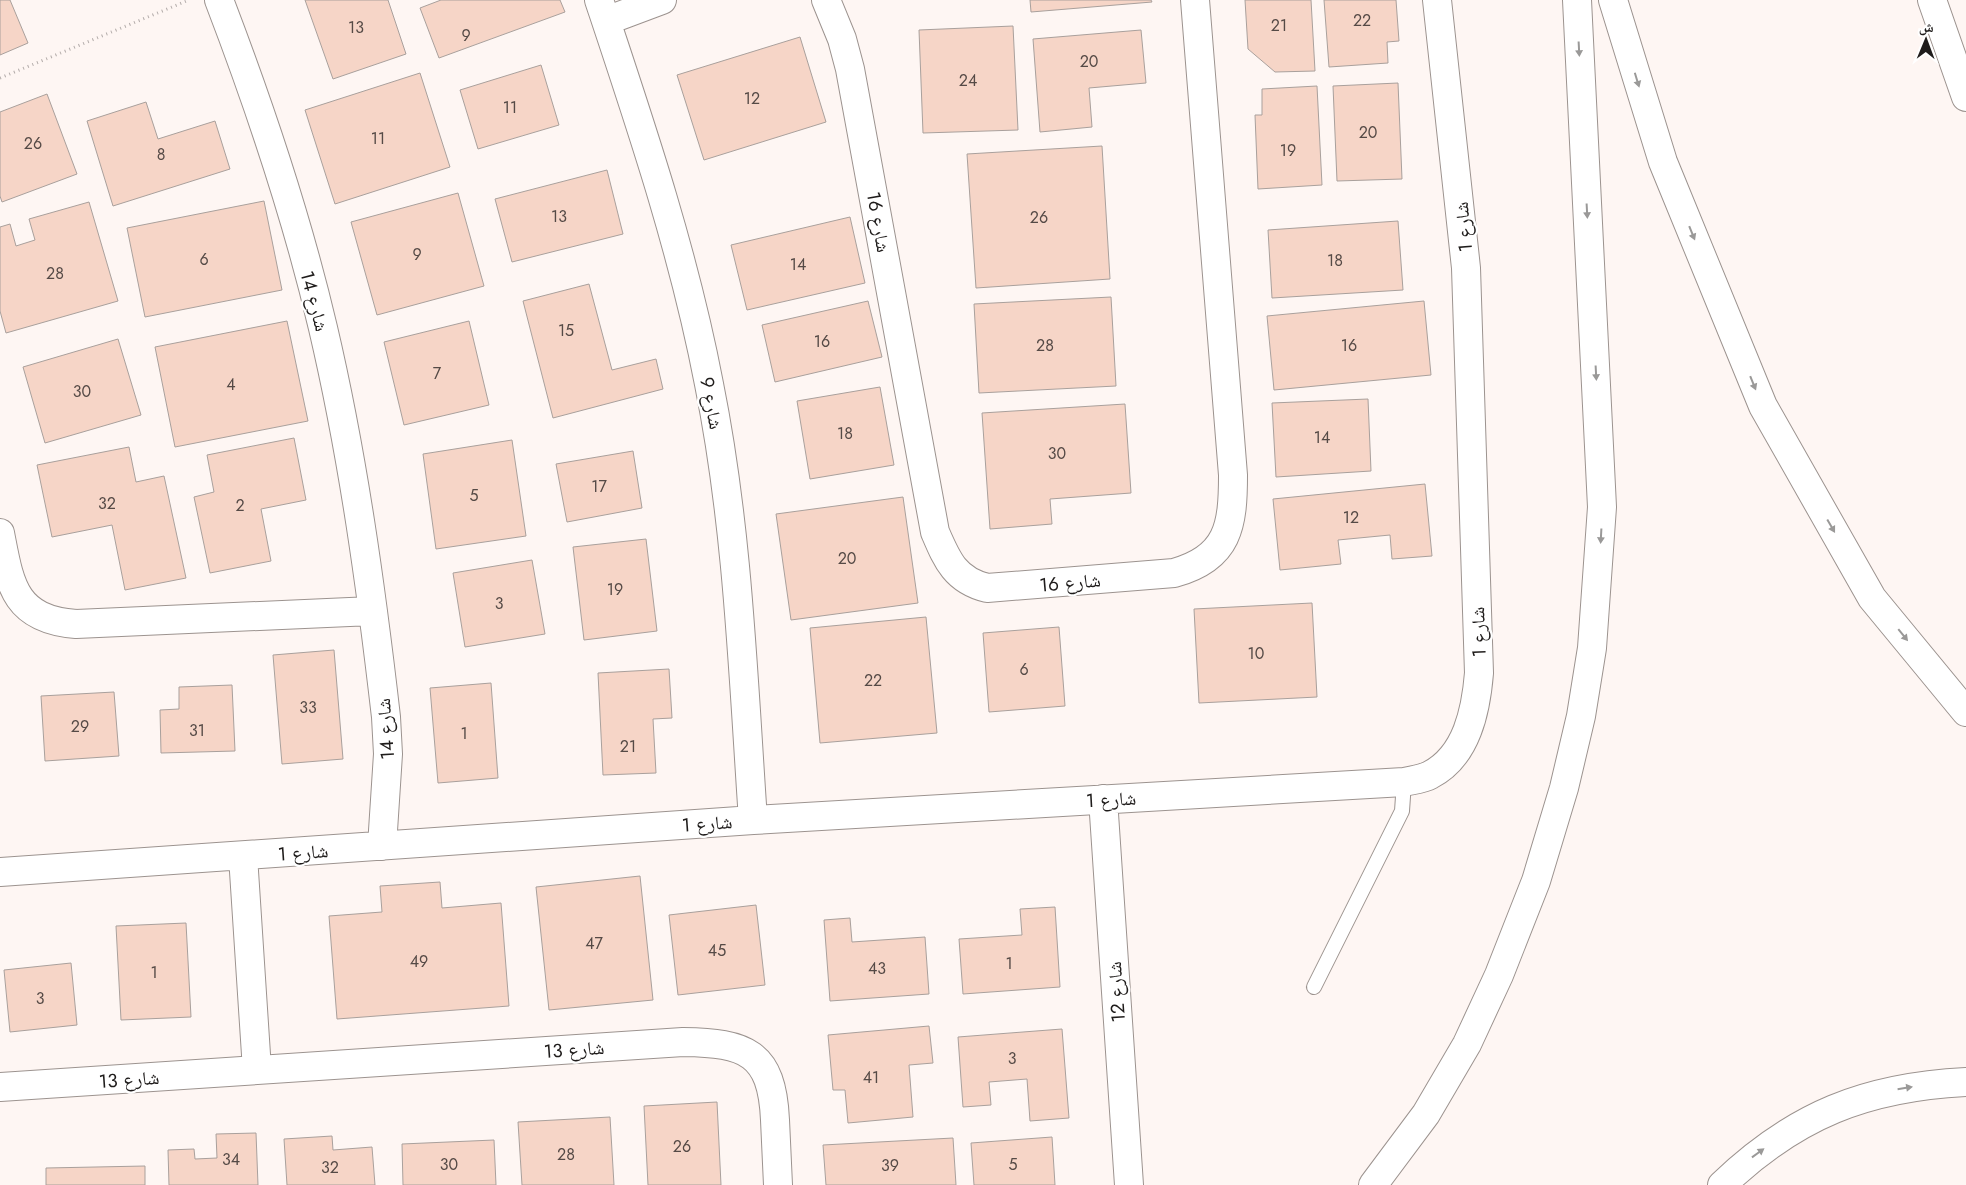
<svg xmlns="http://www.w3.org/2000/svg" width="1966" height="1185" viewBox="0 0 1966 1185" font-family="Jost,'Noto Naskh Arabic',sans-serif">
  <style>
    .building { fill: #f6d5c7; stroke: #a9a09c }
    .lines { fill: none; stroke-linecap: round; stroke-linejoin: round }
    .service-casing { stroke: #9c938f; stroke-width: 16 }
    .minor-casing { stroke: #9c938f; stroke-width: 30 }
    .motorway-casing { stroke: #9c938f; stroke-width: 30 }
    .path { stroke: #b3acaa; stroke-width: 3; stroke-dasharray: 1 4; stroke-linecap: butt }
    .service { stroke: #fff; stroke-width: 14 }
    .minor { stroke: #fff; stroke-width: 28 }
    .motorway { stroke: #fff; stroke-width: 28 }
    .oneway { fill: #9a9998 }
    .labels { text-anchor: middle; stroke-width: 4.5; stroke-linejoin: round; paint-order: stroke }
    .number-label { font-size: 16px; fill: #554a46 }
    .street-label { font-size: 19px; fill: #1f1c1b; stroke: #fff }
  </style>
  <rect width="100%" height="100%" fill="#fef6f3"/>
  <path class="building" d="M0,0H10L28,43L0,55Z
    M305,0H388L406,54L333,79Z
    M441,0H560L565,12L439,58L420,8Z
    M1030,0H1151L1152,2L1031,12Z
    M1245,0H1311L1315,71L1275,72L1248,49Z
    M1324,0H1396L1399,41L1387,42L1388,63L1329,67Z
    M1013,26L1018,130L923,133L919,30Z
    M1141,30L1146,83L1089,88L1092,127L1040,132L1033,39Z
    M800,37L826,122L704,160L677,75Z
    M541,65L559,125L478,149L460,90Z
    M420,73L450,167L335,204L305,110Z
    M1398,83L1402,179L1337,181L1333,86Z
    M1317,86L1322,185L1258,189L1255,115H1262V89Z
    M47,94L77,174L2,202L0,196V112Z
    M146,102L158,139L215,121L230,169L113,206L87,121Z
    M1102,146L1110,279L976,288L967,154Z
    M607,170L623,234L512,262L495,199Z
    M458,193L484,286L377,315L351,222Z
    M264,201L282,290L145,317L127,228Z
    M89,202L118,301L6,333L0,311V227L10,224L16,246L35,240L29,219Z
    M850,217L865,283L747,310L731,245Z
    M1398,221L1403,290L1272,298L1268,230Z
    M589,284L612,370L656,359L663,389L553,418L523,301Z
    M1111,297L1116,386L979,393L974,304Z
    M868,301L882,357L775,382L762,325Z
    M1424,301L1431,375L1274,390L1267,316Z
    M287,321L308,421L175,447L155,347Z
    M469,321L489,405L404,425L384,342Z
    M118,339L141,415L45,443L23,367Z
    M880,387L894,465L810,479L797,401Z
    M1368,399L1371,471L1276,477L1272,403Z
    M1125,404L1131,493L1050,499L1052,524L990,529L982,413Z
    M294,438L306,500L261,509L271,561L210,573L194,497L214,492L207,455Z
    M512,440L526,536L436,549L423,454Z
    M129,447L136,482L164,476L186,578L125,590L112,525L52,537L37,465Z
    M633,451L642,508L567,522L556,464Z
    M1425,484L1432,556L1392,559L1390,535L1338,540L1341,564L1280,570L1273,499Z
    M903,497L918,603L791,620L776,514Z
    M646,539L657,631L584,640L573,547Z
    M532,560L545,634L465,647L453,573Z
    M1312,603L1317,697L1199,703L1194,609Z
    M926,617L937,733L820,743L810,628Z
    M1059,627L1065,706L989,712L983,633Z
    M334,650L343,759L282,764L273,655Z
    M669,669L672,718L653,719L656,773L603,775L598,673Z
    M491,683L498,778L438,783L430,688Z
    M232,685L235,751L161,753L160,710L179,709V687Z
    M114,692L119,756L45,761L41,696Z
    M640,876L653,1000L549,1010L536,887Z
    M440,882L442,908L501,903L509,1006L337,1019L329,916L382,912L380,886Z
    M756,905L765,985L678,995L669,915Z
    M1055,907L1060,987L963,994L959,939L1022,935L1020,909Z
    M850,918L852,942L925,937L929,994L830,1001L824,920Z
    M186,923L191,1017L121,1020L116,926Z
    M71,963L77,1025L10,1032L4,970Z
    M929,1026L933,1063L909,1065L913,1117L848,1123L845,1090H833L828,1035Z
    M1062,1029L1069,1118L1030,1121L1027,1079L989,1082L991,1105L963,1107L958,1037Z
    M717,1102L721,1185H648L644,1106Z
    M610,1117L614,1185H522L518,1122Z
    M256,1133L258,1185H169L168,1150L194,1149L195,1159L217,1158L216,1134Z
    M332,1136L333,1150L372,1147L375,1185H287L284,1139Z
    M1052,1137L1055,1185H974L971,1143Z
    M953,1138L956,1185H826L823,1145Z
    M494,1140L496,1185H403L402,1144Z
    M145,1166V1185H46V1168Z"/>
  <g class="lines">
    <g class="service-casing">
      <path id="service" d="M1314,987L1402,811L1404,782"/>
    </g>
    <g class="minor-casing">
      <path id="minor" d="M219,0C260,107 297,217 323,328C353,456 371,587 386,717L388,754L382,846
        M599,0C641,126 684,253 709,384C738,528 743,674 753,820
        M826,0L842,39L850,69L935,532C947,560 955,580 987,588L1174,573C1229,558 1233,525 1233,475L1195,0
        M606,21L662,0
        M0,533C10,585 14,619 76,624L372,611
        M1103,799L1129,1185
        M243,856L257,1070
        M0,872L753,820L1404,782C1412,780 1423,779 1430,775C1467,756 1476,710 1479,673L1466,268L1437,0
        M0,1087L683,1042C746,1043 772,1052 775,1120C776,1141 777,1163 778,1185"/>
    </g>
    <g class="motorway-casing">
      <path id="motorway" d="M1613,0L1663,162L1763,406L1872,598L1966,712
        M1932,0L1966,97
        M1373,1185L1426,1114L1467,1044L1499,975L1536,881L1564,788L1581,716L1592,648L1602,507L1577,0
        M1722,1185C1795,1115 1866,1087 1966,1082"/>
    </g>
    <path class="path" d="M0,78L189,0"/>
    <use href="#service" class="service"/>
    <use href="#minor" class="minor"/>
    <use href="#motorway" class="motorway"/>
  </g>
  <defs><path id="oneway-solid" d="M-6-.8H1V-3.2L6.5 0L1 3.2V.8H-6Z" transform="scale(1.25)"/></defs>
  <g class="oneway">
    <use href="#oneway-solid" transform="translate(1579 49) rotate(87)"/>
    <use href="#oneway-solid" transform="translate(1637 80) rotate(73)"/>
    <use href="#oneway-solid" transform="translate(1587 211) rotate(87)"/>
    <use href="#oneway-solid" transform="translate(1692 233) rotate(68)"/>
    <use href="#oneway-solid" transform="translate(1596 373) rotate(87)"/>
    <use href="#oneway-solid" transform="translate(1753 383) rotate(68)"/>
    <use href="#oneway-solid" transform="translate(1831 526) rotate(60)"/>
    <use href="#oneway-solid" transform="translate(1601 536) rotate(93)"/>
    <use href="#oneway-solid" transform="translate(1903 635) rotate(51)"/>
    <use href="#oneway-solid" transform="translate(1905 1088) rotate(-9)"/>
    <use href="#oneway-solid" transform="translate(1758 1153) rotate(-36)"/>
  </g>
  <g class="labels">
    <g class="number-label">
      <text x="1362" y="26">22</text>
      <text x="1279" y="31">21</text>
      <text x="356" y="33">13</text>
      <text x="466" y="41">9</text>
      <text x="1089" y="67">20</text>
      <text x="968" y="86">24</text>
      <text x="752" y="104">12</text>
      <text x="510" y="113">11</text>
      <text x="1368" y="138">20</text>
      <text x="378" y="144">11</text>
      <text x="33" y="149">26</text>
      <text x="1288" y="156">19</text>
      <text x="161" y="160">8</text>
      <text x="559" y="222">13</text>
      <text x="1039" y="223">26</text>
      <text x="417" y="260">9</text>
      <text x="204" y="265">6</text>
      <text x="1335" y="266">18</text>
      <text x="798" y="270">14</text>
      <text x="55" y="279">28</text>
      <text x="566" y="336">15</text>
      <text x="822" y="347">16</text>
      <text x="1045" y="351">28</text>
      <text x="1349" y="351">16</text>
      <text x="437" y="379">7</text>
      <text x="231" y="390">4</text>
      <text x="82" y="397">30</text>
      <text x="845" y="439">18</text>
      <text x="1322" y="443">14</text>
      <text x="1057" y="459">30</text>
      <text x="599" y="492">17</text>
      <text x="474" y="501">5</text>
      <text x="107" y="509">32</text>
      <text x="240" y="511">2</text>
      <text x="1351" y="523">12</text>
      <text x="847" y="564">20</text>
      <text x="615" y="595">19</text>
      <text x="499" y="609">3</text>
      <text x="1256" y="659">10</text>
      <text x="1024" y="675">6</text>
      <text x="873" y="686">22</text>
      <text x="308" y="713">33</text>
      <text x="80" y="732">29</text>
      <text x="197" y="736">31</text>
      <text x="464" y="739">1</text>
      <text x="628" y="752">21</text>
      <text x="594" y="949">47</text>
      <text x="717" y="956">45</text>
      <text x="419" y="967">49</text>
      <text x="1009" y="969">1</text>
      <text x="877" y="974">43</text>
      <text x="154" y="978">1</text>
      <text x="40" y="1004">3</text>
      <text x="1012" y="1064">3</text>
      <text x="871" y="1083">41</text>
      <text x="682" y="1152">26</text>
      <text x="566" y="1160">28</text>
      <text x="231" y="1165">34</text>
      <text x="449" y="1170">30</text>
      <text x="1013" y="1170">5</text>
      <text x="890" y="1171">39</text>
      <text x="330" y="1173">32</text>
    </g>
    <g class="street-label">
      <text transform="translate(879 222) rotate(80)" y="7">شارع 16</text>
      <text transform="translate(1463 227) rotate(-95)" y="7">شارع 1</text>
      <text transform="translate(315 301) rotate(75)" y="7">شارع 14</text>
      <text transform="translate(712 403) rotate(79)" y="7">شارع 9</text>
      <text transform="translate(1070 582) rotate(-5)" y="7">شارع 16</text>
      <text transform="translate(1478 632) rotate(-92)" y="7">شارع 1</text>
      <text transform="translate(385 729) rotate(-94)" y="7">شارع 14</text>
      <text transform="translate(1111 799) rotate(-3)" y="7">شارع 1</text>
      <text transform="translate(707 823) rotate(-4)" y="7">شارع 1</text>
      <text transform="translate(303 852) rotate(-4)" y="7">شارع 1</text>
      <text transform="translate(1116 992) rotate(-94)" y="7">شارع 12</text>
      <text transform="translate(574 1049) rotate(-4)" y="7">شارع 13</text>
      <text transform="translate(129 1079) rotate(-4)" y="7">شارع 13</text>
    </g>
  </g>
  <g transform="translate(1926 40) rotate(1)" stroke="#ffffff" stroke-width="4" paint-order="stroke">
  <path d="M0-4L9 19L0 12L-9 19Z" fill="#1f1c1b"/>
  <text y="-8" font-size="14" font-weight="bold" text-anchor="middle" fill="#1f1c1b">ش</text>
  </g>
</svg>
